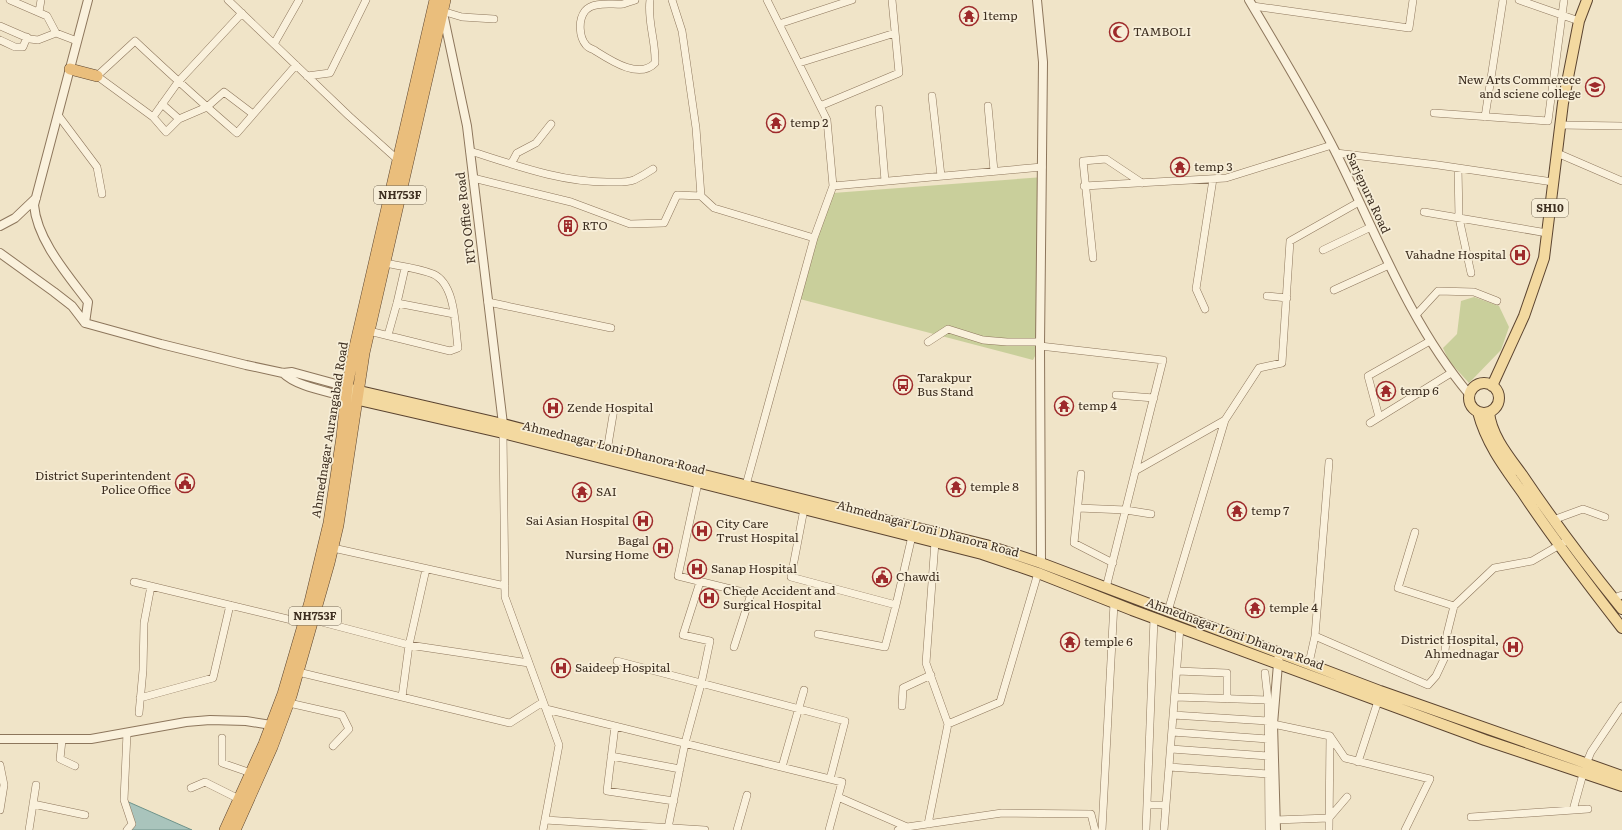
<svg xmlns="http://www.w3.org/2000/svg" width="1622" height="830" viewBox="0 0 1622 830" font-family="Literata,serif">
  <style>
    .green { fill: #c9cf9b }
    .water { fill: #a9c4bc; stroke: #6f938a }
    .lines { fill: none; stroke-linecap: round; stroke-linejoin: round }
    .minor-casing { stroke: #8d765c; stroke-width: 8 }
    .tertiary-casing { stroke: #8d765c; stroke-width: 10 }
    .primary-casing { stroke: #5b4430; stroke-width: 12 }
    .trunk-casing { stroke: #5b4430; stroke-width: 12 }
    .minor { stroke: #faf1dc; stroke-width: 7 }
    .tertiary { stroke: #faf1dc; stroke-width: 8 }
    .primary { stroke: #f3d9a0; stroke-width: 10 }
    .trunk { stroke: #eabe7c; stroke-width: 11 }
    .labels { text-anchor: middle; stroke-width: 3.5; stroke-linejoin: round; paint-order: stroke }
    .shield { fill: #f7eed8; stroke: #756857; stroke-width: 1 }
    .shield-label { font-size: 11px; font-weight: bold; fill: #3d2e20 }
    .poi-label { font-size: 12px; fill: #3d2e20; stroke: #f7eed8; text-anchor: start }
    .street-label { font-size: 12px; fill: #3d2e20; stroke: #f7eed8 }
  </style>
  <rect width="100%" height="100%" fill="#f0e4c8"/>
  <path class="green" d="M1044,177L1040,346L1033,360L796,298L833,193Z
    M1474,297L1499,306L1509,327L1501,350L1469,383L1449,361L1443,348L1457,334L1461,301Z"/>
  <path class="water" d="M124,800L192,830H127L132,824Z"/>
  <g class="lines">
    <g class="minor-casing">
      <path id="minor" d="M10,0L47,16L56,33
        M228,0L349,116L398,160
        M635,0C631,1 627,3 623,4C612,5 593,1 585,11C578,20 579,37 586,45C588,48 592,49 594,50C610,60 639,80 655,63C656,41 647,21 650,0
        M672,0L682,31L696,128L701,196L714,208L814,238L746,485
        M767,0L827,120L833,186L1042,167
        M1519,0L1579,21
        M1253,6L1409,28L1413,0
        M442,11L462,17L494,19
        M39,12L41,0
        M779,24L852,0
        M0,26L30,39L38,40L56,33L77,41
        M0,40L15,47H23L27,37
        M274,44L299,0
        M799,63L895,33
        M307,76L330,73L366,0
        M932,96L941,176
        M162,104L179,119
        M820,106L899,73L892,0
        M988,106L994,171
        M879,109L885,181
        M1434,113L1548,121L1564,0
        M253,114L224,92L207,107L179,119L166,132L153,117L97,76L135,41C168,72 202,103 237,133L296,65
        M58,115L97,167L102,194
        M153,117L178,82L242,13
        M1485,117L1503,0
        M1560,125L1622,126
        M470,151C515,165 560,182 607,182C615,182 626,183 634,180C640,177 647,173 653,169
        M1336,153L1438,165L1553,182
        M1557,153L1622,181
        M511,164L517,153L536,143L551,124
        M1458,168L1459,218L1471,273
        M473,178L571,202L630,224L664,223L677,195L701,196
        M1084,186L1226,178L1332,145
        M1424,212L1547,233
        M814,238L833,186
        M1323,250L1371,227
        M1093,258L1083,161L1106,159L1142,183
        M1334,290L1389,265
        M1267,296L1287,298
        M488,302L611,328
        M397,303L454,314
        M1205,309L1196,289L1213,179
        M1416,315L1438,291L1474,292L1497,301
        M369,331L450,351L458,348C455,327 456,284 433,274C418,268 400,266 384,263
        M388,335L397,303L405,268
        M928,342L948,329L983,340L1007,342H1040
        M1040,346L1163,360L1106,588
        M1116,395L1154,398
        M1379,417L1368,376L1430,341
        M1370,423L1451,373
        M503,433L505,597L559,745L543,830
        M607,451L614,409
        M1135,471L1225,420
        M1081,474L1074,543L1113,563
        M698,483L678,576L751,594L734,647
        M1078,508L1126,510L1151,514
        M804,509L791,577L896,605
        M1553,520L1583,509L1605,517
        M1415,532L1398,588L1454,606
        M935,542L926,663L948,724
        M333,548L505,586
        M134,582L304,623
        M1614,598L1622,595
        M1168,611L1225,420L1259,368L1282,363L1290,241L1359,202
        M314,620L409,645L529,663
        M818,634L885,647L896,605L912,536
        M1315,636L1428,685L1436,676L1444,659L1447,634L1454,606L1494,568L1532,561L1563,543
        M617,661L845,721L830,779
        M1309,663L1315,636L1329,462
        M1177,671L1227,673V699
        M298,672L510,723L543,702
        M1265,673L1268,700L1269,830
        M402,697L409,645L426,569
        M1175,697L1268,700
        M140,698L213,678L230,605
        M289,703L342,715L349,729L333,746
        M902,706L903,688L931,675
        M546,709L842,782L829,830
        M139,713L143,670L144,623L151,586
        M1173,715L1268,721
        M1273,724L1330,736L1329,830
        M615,726L607,791L674,801
        M1172,732L1268,739
        M127,733L124,800L132,824L127,830
        M1330,736L1345,758L1430,779L1405,830
        M222,738V763L251,773
        M62,740L60,759L75,766
        M1171,749L1268,756
        M611,756L680,769
        M1358,762L1378,701
        M1586,764L1591,752L1622,706
        M0,765L4,785L0,810
        M782,767L804,690
        M1169,767L1268,774
        M191,788L205,782L239,799
        M838,797L907,827
        M33,804L85,815
        M1147,805H1166
        M1573,810L1583,774
        M1471,817L1588,809
        M545,820L705,830
        M1275,820L1329,818L1347,797
        M928,824L948,724L1000,702L1038,573
        M668,828L685,743L701,684L710,641L683,635L700,582
        M29,830L36,785
        M737,830L747,795
        M898,830L907,827L1002,813L1091,814L1095,830
        M1102,830L1114,603
        M1146,830L1154,618
        M1164,830L1180,627"/>
    </g>
    <g class="tertiary-casing">
      <path id="tertiary" d="M1037,0L1043,62L1040,346L1041,563
        M1249,0C1279,51 1310,101 1336,153C1377,235 1410,324 1469,394
        M443,13L467,126L503,424
        M0,226L15,218L36,198
        M0,253L54,292L72,306L85,323L161,344L246,365L283,373L292,372L347,387
        M85,323L88,302C67,274 37,240 34,205L88,0
        M283,373C297,387 327,391 346,397
        M0,739H91L186,722L210,720L246,721L271,725
        M1276,830L1273,724L1279,652"/>
    </g>
    <g class="primary-casing">
      <path id="primary" d="M1469 398a15 15 0 1 1 30 0a15 15 0 1 1-30 0Z
        M1492,386L1524,316L1544,258L1563,103L1579,21L1587,0
        M351,389L503,424L607,451L986,545L1041,563L1380,691L1622,776
        M350,398L503,433L982,554L1038,573L1132,610L1485,740L1622,786
        M1478,412C1486,443 1504,467 1522,492C1553,539 1587,583 1622,628
        M1489,412C1491,436 1510,458 1523,476C1554,522 1587,566 1622,609"/>
    </g>
    <g class="trunk-casing">
      <path id="trunk" d="M70,69L97,76
        M225,830L264,744L283,694L310,602L329,523L342,437L347,387L354,351L435,0
        M235,830L272,747L291,696L329,563L338,525L364,353L445,0"/>
    </g>
    <use href="#minor" class="minor"/>
    <use href="#tertiary" class="tertiary"/>
    <use href="#primary" class="primary"/>
    <use href="#trunk" class="trunk"/>
  </g>
  <defs>
    <g id="temple-ring" transform="scale(1)"><circle r="9.5" fill="#f7eed8" stroke="#9e2a2b" stroke-width="1.5"/><path d="M0-6L5-2H3V0L6.5 2.5H4V6H1.5V3h-3V6H-4V2.5H-6.5L-3 0V-2H-5Z" fill="#9e2a2b"/></g>
    <g id="mosque-ring" transform="scale(1)"><circle r="9.5" fill="#f7eed8" stroke="#9e2a2b" stroke-width="1.5"/><path d="M3.5-4.9A6 6 0 1 0 3.5 4.9A5 5 0 1 1 3.5-4.9Z" fill="#9e2a2b"/></g>
    <g id="university-ring" transform="scale(1)"><circle r="9.5" fill="#f7eed8" stroke="#9e2a2b" stroke-width="1.5"/><path d="M0-5L7-2L0 1L-7-2ZM-4 1L0 2.5L4 1V4Q0 6-4 4Z" fill="#9e2a2b"/></g>
    <g id="building-ring" transform="scale(1)"><circle r="9.5" fill="#f7eed8" stroke="#9e2a2b" stroke-width="1.5"/><path d="M-4-6H4V6H1V3H-1V6H-4ZM-2.5-4.3h1.7v1.8h-1.7ZM.8-4.3h1.7v1.8H.8ZM-2.5-1h1.7V.8h-1.7ZM.8-1h1.7V.8H.8Z" fill="#9e2a2b"/></g>
    <g id="hospital-ring" transform="scale(1)"><circle r="9.5" fill="#f7eed8" stroke="#9e2a2b" stroke-width="1.5"/><path d="M-5-5h3v3.5h4V-5h3V5h-3V1.5h-4V5h-3Z" fill="#9e2a2b"/></g>
    <g id="bus-ring" transform="scale(1)"><circle r="9.5" fill="#f7eed8" stroke="#9e2a2b" stroke-width="1.5"/><path d="M-5-6H5V4H4V6H2V4H-2V6H-4V4H-5ZM-3.5-4V0h7V-4ZM-3.5 1.2v1.5H-2V1.2ZM2 1.2v1.5H3.5V1.2Z" fill="#9e2a2b"/></g>
    <g id="civic-ring" transform="scale(1)"><circle r="9.5" fill="#f7eed8" stroke="#9e2a2b" stroke-width="1.5"/><path d="M-.6-6.5H3V-4.5H.6V-3L4-1V1h2V6H-6V1h2V-1L-.6-3ZM-1.2 2.5V6h2.4V2.5Z" fill="#9e2a2b"/></g>
  </defs>
  <g fill-rule="evenodd">
    <use href="#temple-ring" x="969" y="16"/>
    <use href="#mosque-ring" x="1119" y="32"/>
    <use href="#university-ring" x="1595" y="87"/>
    <use href="#temple-ring" x="776" y="123"/>
    <use href="#temple-ring" x="1180" y="167"/>
    <use href="#building-ring" x="568" y="226"/>
    <use href="#hospital-ring" x="1520" y="255"/>
    <use href="#bus-ring" x="903" y="385"/>
    <use href="#temple-ring" x="1386" y="391"/>
    <use href="#temple-ring" x="1064" y="406"/>
    <use href="#hospital-ring" x="553" y="408"/>
    <use href="#civic-ring" x="185" y="483"/>
    <use href="#temple-ring" x="956" y="487"/>
    <use href="#temple-ring" x="582" y="492"/>
    <use href="#temple-ring" x="1237" y="511"/>
    <use href="#hospital-ring" x="643" y="521"/>
    <use href="#hospital-ring" x="702" y="531"/>
    <use href="#hospital-ring" x="663" y="548"/>
    <use href="#hospital-ring" x="697" y="569"/>
    <use href="#civic-ring" x="882" y="577"/>
    <use href="#hospital-ring" x="709" y="598"/>
    <use href="#temple-ring" x="1255" y="608"/>
    <use href="#temple-ring" x="1070" y="642"/>
    <use href="#hospital-ring" x="1513" y="647"/>
    <use href="#hospital-ring" x="561" y="668"/>
  </g>
  <g class="labels">
    <g class="shield">
      <rect x="374" y="186" width="52" height="18" rx="3"/>
      <rect x="1532" y="199" width="36" height="18" rx="3"/>
      <rect x="289" y="607" width="52" height="18" rx="3"/>
    </g>
    <g class="shield-label">
      <text x="400" y="199">NH753F</text>
      <text x="1550" y="212">SH10</text>
      <text x="315" y="620">NH753F</text>
    </g>
    <g class="poi-label">
      <text x="983" y="20">1temp</text>
      <text x="1133" y="36">TAMBOLI</text>
      <text x="1581" y="84" text-anchor="end">New Arts Commerece<tspan x="1581" dy="14">and sciene college</tspan></text>
      <text x="790" y="127">temp 2</text>
      <text x="1194" y="171">temp 3</text>
      <text x="582" y="230">RTO</text>
      <text x="1506" y="259" text-anchor="end">Vahadne Hospital</text>
      <text x="917" y="382">Tarakpur<tspan x="917" dy="14">Bus Stand</tspan></text>
      <text x="1400" y="395">temp 6</text>
      <text x="1078" y="410">temp 4</text>
      <text x="567" y="412">Zende Hospital</text>
      <text x="171" y="480" text-anchor="end">District Superintendent<tspan x="171" dy="14">Police Office</tspan></text>
      <text x="970" y="491">temple 8</text>
      <text x="596" y="496">SAI</text>
      <text x="1251" y="515">temp 7</text>
      <text x="629" y="525" text-anchor="end">Sai Asian Hospital</text>
      <text x="716" y="528">City Care<tspan x="716" dy="14">Trust Hospital</tspan></text>
      <text x="649" y="545" text-anchor="end">Bagal<tspan x="649" dy="14">Nursing Home</tspan></text>
      <text x="711" y="573">Sanap Hospital</text>
      <text x="896" y="581">Chawdi</text>
      <text x="723" y="595">Chede Accident and<tspan x="723" dy="14">Surgical Hospital</tspan></text>
      <text x="1269" y="612">temple 4</text>
      <text x="1499" y="644" text-anchor="end">District Hospital,<tspan x="1499" dy="14">Ahmednagar</tspan></text>
      <text x="1084" y="646">temple 6</text>
      <text x="575" y="672">Saideep Hospital</text>
    </g>
    <g class="street-label">
      <text transform="translate(1368 193) rotate(65)" y="4">Sarjepura Road</text>
      <text transform="translate(466 218) rotate(-97)" y="4">RTO Office Road</text>
      <text transform="translate(330 430) rotate(-81)" y="4">Ahmednagar Aurangabad Road</text>
      <text transform="translate(614 448) rotate(14)" y="4">Ahmednagar Loni Dhanora Road</text>
      <text transform="translate(928 529) rotate(15)" y="4">Ahmednagar Loni Dhanora Road</text>
      <text transform="translate(1235 634) rotate(20)" y="4">Ahmednagar Loni Dhanora Road</text>
    </g>
  </g>
</svg>
